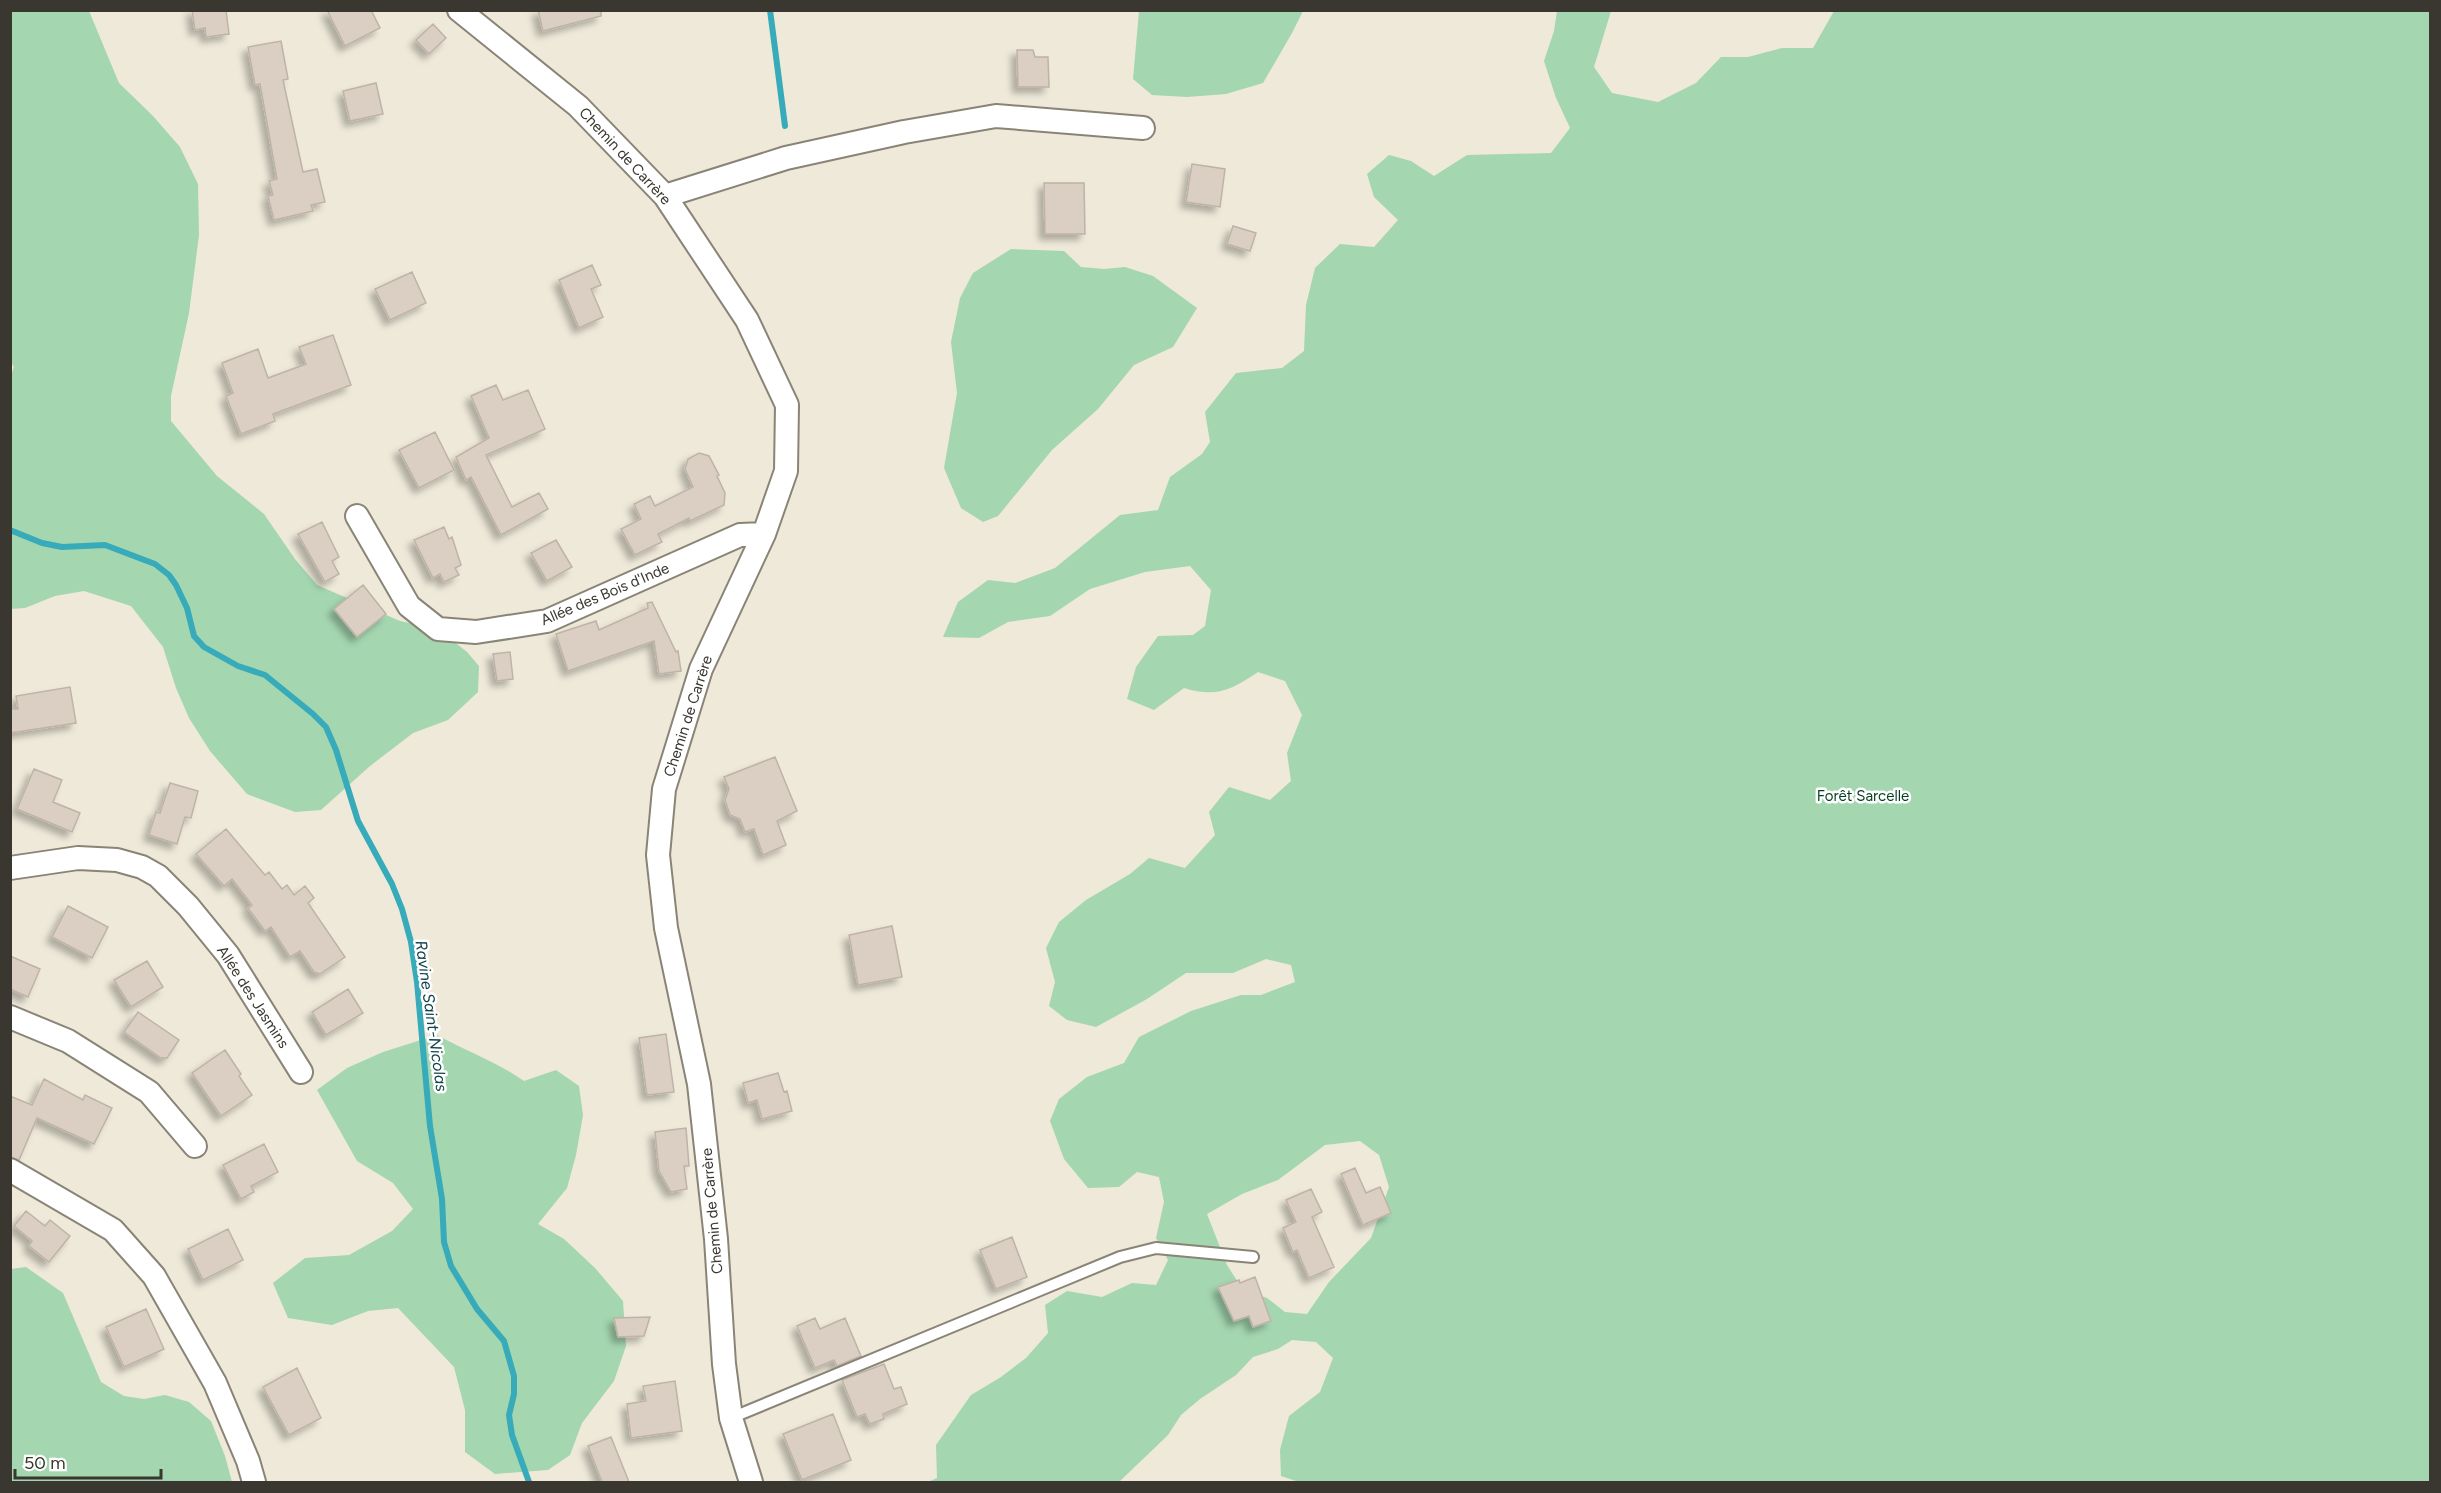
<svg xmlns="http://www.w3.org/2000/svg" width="2441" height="1493" viewBox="0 0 2441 1493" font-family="Figtree,sans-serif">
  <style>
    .green { fill: #a4d6b0; fill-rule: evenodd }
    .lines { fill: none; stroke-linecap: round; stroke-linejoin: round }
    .stream { stroke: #37abb9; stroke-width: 6 }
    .building { fill: #dbcec2; stroke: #bfb3a7; stroke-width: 1.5; filter: url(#shadow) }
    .lane-casing { stroke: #898476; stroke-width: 14 }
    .street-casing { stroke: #898476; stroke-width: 26 }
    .lane { stroke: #fff; stroke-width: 10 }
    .street { stroke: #fff; stroke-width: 22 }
    .labels { text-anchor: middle; stroke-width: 5; stroke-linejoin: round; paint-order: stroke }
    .street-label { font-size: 15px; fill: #393730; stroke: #fff }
    .park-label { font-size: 15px; fill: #053e1d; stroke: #fff }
    .water-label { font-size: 16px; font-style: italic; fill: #11444a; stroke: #fff }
  </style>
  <defs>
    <filter id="shadow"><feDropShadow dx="-5.5" dy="5.5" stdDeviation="3" flood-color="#0004"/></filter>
  </defs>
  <rect width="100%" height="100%" fill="#eee9d9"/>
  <path class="green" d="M11,11H89L119,83L153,116L180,147L198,184L199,235L189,313L171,396V421L217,476L264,514L295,559L317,585L400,621L438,629L467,652L479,666L478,692L448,720L413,733L370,766L321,810L295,812L247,794L210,751L189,718L176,688L163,647L131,606L84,591L55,596L25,608L11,609L10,378L14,367L11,362Z
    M1139,11V10L1303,11L1292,33L1263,83L1226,94L1187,97L1152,95L1133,79Z
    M1557,11H1611L1594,67L1612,93L1658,102L1696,83L1721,57H1748L1782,48H1813L1834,11H2430V1482H1299L1281,1476L1280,1450L1289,1416L1320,1392L1333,1358L1316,1342L1292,1340L1278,1349L1253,1357L1236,1375L1200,1399L1181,1415L1168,1435L1119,1482H928L937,1478L936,1445L971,1395L1001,1377L1026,1358L1048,1333L1045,1305L1067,1291L1102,1297L1132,1283L1156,1285L1168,1260L1156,1238L1164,1202L1159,1177L1137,1172L1119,1187L1088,1188L1064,1159L1050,1121L1059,1099L1087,1077L1124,1063L1139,1037L1191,1011L1241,995H1261L1295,982L1291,965L1266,959L1233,973H1186L1147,999L1096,1027L1067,1020L1049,1006L1055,982L1046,948L1059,922L1086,900L1130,874L1149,858L1185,868L1215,835L1209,812L1229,787L1270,800L1291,781L1287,753L1302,715L1285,681L1258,672C1231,690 1216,698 1184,688L1154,710L1127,699L1136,667L1158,636L1193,635L1205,626L1211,590L1190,566L1145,572L1090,589L1050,616L1008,622L979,638L943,637L958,602L988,580L1015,583L1055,568L1120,515L1158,510L1170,477L1202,454L1210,442L1205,412L1236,373L1282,368L1304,351L1306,305L1315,268L1340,244L1374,247L1398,220L1374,197L1367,174L1389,155L1411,161L1434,176L1467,155L1551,153L1570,128L1556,98L1544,61L1554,31ZM1360,1141L1379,1155L1389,1187L1371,1238L1329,1282L1307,1314L1285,1312L1267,1298L1243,1290L1227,1265L1207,1214L1242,1194L1278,1180L1325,1145Z
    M1011,249L1064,251L1081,267L1104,269L1125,267L1153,276L1197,308L1173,347L1134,365L1098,409L1052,450L998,516L983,522L961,508L944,468L957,393L951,342L960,298L973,273Z
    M437,1035C466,1051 497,1062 524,1081L556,1070L579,1086L583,1115L576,1155L567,1188L538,1224L564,1239L595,1268L623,1301L626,1346L614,1381L582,1423L570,1455L548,1470L495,1474L465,1452V1410L454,1367L398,1308L368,1311L332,1325L288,1318L273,1283L305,1258L349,1255L392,1231L413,1209L393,1183L357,1161L317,1090L347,1068L383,1052Z
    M26,1267L63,1293L101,1382L124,1396L144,1399L165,1395L189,1402L211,1421L225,1456L232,1482H11V1269Z"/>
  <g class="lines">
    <path class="stream" d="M770,10L785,126
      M10,530L42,543L62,547L105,545L155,564L169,575L176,585L187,608L194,636L204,647L238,666L265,675L313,714L326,727L336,750L358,821L392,884L402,909L411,942L417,982L430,1126L442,1199L444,1242L451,1266L477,1309L504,1341L514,1376V1394L509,1415L512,1435L529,1482"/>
  </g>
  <path class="building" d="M192,10H226L229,34L206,37L205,28L195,30Z
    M327,10H371L380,28L345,46Z
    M538,10H601V16L543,31Z
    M433,24L446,38L429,54L416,40Z
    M281,41L288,79L283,80L303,172L317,169L325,202L311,205L313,211L274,220L268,196L273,195L269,181L277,179L260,84L255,85L248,47Z
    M1017,50H1033L1035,57H1048L1049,87H1018Z
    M376,83L383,114L350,121L343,91Z
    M1192,164L1225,169L1220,207L1186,202Z
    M1044,183H1084L1085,234H1045Z
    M1233,226L1256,233L1250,251L1227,244Z
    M592,265L601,285L591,289L603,317L579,328L559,280Z
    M412,272L426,303L390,320L375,289Z
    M333,335L351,385L273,414L275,421L241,434L226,396L233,393L222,363L258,349L268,378L306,364L299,347Z
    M496,385L503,400L528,390L545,429L486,455L512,507L539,493L548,509L501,535L471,477L466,480L456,457L489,438L471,396Z
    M435,432L454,470L419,488L399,450Z
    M699,453L709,456L719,475L717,476L725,493L724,505L690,521L689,518L658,534L662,542L635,555L621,529L641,519L634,504L650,496L655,506L693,487L685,469L688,459Z
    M322,522L339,557L332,561L339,574L325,582L298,534Z
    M444,527L449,539L452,537L461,565L455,568L459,575L444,582L440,574L433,578L414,540Z
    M556,540L572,567L547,581L531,553Z
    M363,585L386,614L357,637L334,609Z
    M652,602L676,652L678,651L681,671L659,674L654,641L568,671L556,634L596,621L599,630L648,608L647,603Z
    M510,652L513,679L497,681L493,654Z
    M70,687L76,723L10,733V709H18L16,696Z
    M775,757L797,811L777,821L786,845L763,855L754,829L745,832L740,819L730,815L725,800L729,789L724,777Z
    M34,769L62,780L53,802L80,813L72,832L17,809Z
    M170,783L198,791L191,818L185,817L177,844L149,835L156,812L160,813Z
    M226,829L265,875L269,872L282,889L287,885L294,895L305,886L314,898L308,903L345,957L320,974L314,972L300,951L290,957L271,927L265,931L248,908L252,905L232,879L224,886L196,854Z
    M68,906L108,927L92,958L52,937Z
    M892,926L902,977L858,985L849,935Z
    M10,956L40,969L28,997L10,989Z
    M147,961L163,987L131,1007L114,980Z
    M348,989L363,1013L326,1035L312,1012Z
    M138,1012L179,1040L167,1058H161L124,1032Z
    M666,1034L674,1092L647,1095L639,1038Z
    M225,1050L241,1074L239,1076L252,1095L221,1116L192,1073Z
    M778,1073L784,1092L787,1091L792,1111L762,1119L757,1100L748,1103L743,1083Z
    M44,1079L83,1100L85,1095L112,1108L94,1144L37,1118L19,1160L10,1157V1096L32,1105Z
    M686,1128L689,1166H684L687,1189L671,1192L659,1171L655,1132Z
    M264,1144L278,1172L251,1186L254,1192L241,1199L223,1165Z
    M1355,1168L1366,1193L1380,1187L1391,1213L1363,1225L1341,1174Z
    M1311,1189L1322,1212L1312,1217L1334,1267L1309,1278L1297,1250L1293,1252L1283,1228L1296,1222L1286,1200Z
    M26,1211L45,1226L50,1220L70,1236L49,1262L29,1246L32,1241L14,1226Z
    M228,1229L243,1260L203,1280L188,1249Z
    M1012,1237L1027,1277L996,1289L980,1250Z
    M1255,1277L1271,1321L1253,1327L1249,1316L1234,1321L1218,1287L1239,1280L1240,1283Z
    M146,1309L164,1349L124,1367L106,1327Z
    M650,1317L644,1336L618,1337L614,1318Z
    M815,1318L820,1329L845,1318L861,1356L837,1366L834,1360L815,1368L797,1326Z
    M884,1364L894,1389L901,1387L907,1404L883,1414L884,1419L870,1424L865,1414L857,1417L842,1380Z
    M297,1368L321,1418L289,1435L263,1387Z
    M675,1381L682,1431L631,1438L627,1404L646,1401L643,1386Z
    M833,1414L851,1460L802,1480L783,1434Z
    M611,1437L629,1482H602L588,1446Z"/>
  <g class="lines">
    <g class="lane-casing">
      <path id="lane" d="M731,1418L1120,1257L1156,1248L1253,1257"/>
    </g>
    <g class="street-casing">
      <path id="street" d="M459,10L578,106L665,196L747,320L787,405L786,471L764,534L701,669L664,789L658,855L666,928L699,1084L716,1239L724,1364L731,1418L751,1482
        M665,196L786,158L904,132L996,116L1143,128
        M357,516L409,606L438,629L476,632L547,621L740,535L764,534
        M10,868L78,858L117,860L142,867L158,876L188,906L228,955L301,1072
        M10,1017L68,1041L149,1092L195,1146
        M10,1170L113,1230L154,1276L215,1383L248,1461L254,1482"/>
    </g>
    <use href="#lane" class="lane"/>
    <use href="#street" class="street"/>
  </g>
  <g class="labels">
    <g class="street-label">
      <text transform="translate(625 156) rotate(47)" y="5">Chemin de Carrère</text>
      <text transform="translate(605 594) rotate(-23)" y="5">Allée des Bois d'Inde</text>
      <text transform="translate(688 716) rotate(-72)" y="5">Chemin de Carrère</text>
      <text transform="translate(253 997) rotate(57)" y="5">Allée des Jasmins</text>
      <text transform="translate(712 1211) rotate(-95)" y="5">Chemin de Carrère</text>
    </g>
    <g class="park-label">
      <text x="1863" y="801">Forêt Sarcelle</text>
    </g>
    <g class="water-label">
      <text transform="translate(432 1016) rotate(82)" y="6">Ravine Saint-Nicolas</text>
    </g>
  </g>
  <rect width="2441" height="1493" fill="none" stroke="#393730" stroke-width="24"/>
  <path d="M15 1469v9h146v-9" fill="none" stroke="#393730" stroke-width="3"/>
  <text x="24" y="1469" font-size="18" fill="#393730" stroke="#ffffff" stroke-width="4.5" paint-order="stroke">50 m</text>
</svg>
